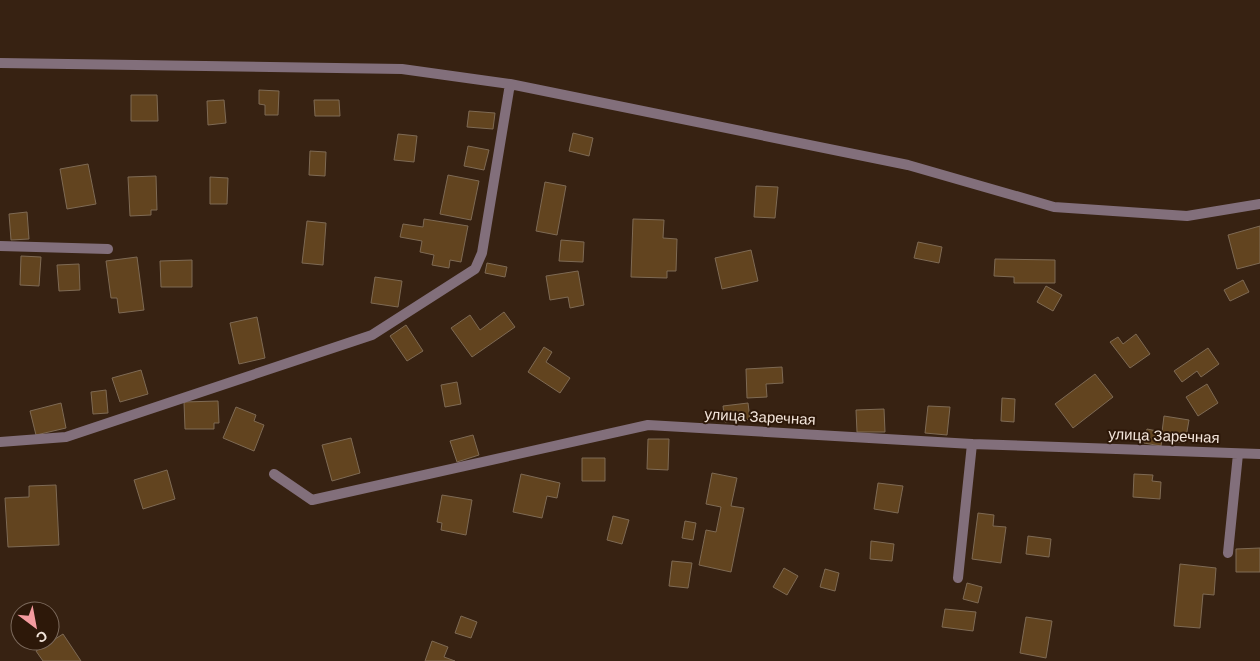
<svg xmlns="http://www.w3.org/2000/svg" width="1260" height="661" viewBox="0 0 1260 661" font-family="'DM Sans',sans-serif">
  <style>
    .building { fill: #62441f; stroke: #7e6a54 }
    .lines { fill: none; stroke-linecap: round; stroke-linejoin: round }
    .minor { stroke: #826f7b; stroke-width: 10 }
    .labels { text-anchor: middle; stroke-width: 4; stroke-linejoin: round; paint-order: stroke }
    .street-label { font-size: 15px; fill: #f3e5db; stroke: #2d1809 }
  </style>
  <rect width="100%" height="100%" fill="#372212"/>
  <path class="building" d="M259,90L279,91L278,115H265V105L259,104Z
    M131,95H157L158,121H131Z
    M224,100L226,123L208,125L207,101Z
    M314,100H339L340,116H315Z
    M469,111L495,113L493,129L467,127Z
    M573,133L593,138L589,156L569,151Z
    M398,134L417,136L414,162L394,160Z
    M468,146L489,150L484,170L464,166Z
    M310,151L326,152L325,176L309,175Z
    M88,164L96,204L67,209L60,169Z
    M448,175L479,181L471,220L440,214Z
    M156,176L157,210H151V215L130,216L128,177Z
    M210,177L228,178L227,204H210Z
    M545,182L566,186L557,235L536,231Z
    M756,186L778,187L775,218L754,217Z
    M27,212L29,239L11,240L9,214Z
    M424,219L468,226L461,262L450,260L449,268L432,265L434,255L420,252L422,241L400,237L403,224L423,227Z
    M633,219L664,220L663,238L677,239L676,271H667V278L631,277Z
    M307,221L326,223L323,265L302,263Z
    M1260,226V263L1237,269L1228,235Z
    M561,240L584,242L583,262L559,261Z
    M918,242L942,247L939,263L914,258Z
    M751,250L758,281L722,289L715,258Z
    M21,256L41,257L39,286L20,285Z
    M137,257L144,310L119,313L117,298H111L106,261Z
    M995,259L1055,260V283H1014V277L994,276Z
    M192,260V287H161L160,261Z
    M487,263L507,267L505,277L485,273Z
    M79,264L80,290L59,291L57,265Z
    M578,271L584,305L570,308L568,297L550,300L546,276Z
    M375,277L402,281L398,307L371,303Z
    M1243,280L1249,292L1230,301L1224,290Z
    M1046,286L1062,295L1053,311L1037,302Z
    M504,312L515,327L472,357L451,328L470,315L480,330Z
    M257,317L265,358L239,364L230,323Z
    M406,325L423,351L407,361L390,336Z
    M1136,334L1150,354L1130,368L1110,342L1118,337L1123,344Z
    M544,347L552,352L546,362L570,378L560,393L528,372Z
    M1208,348L1219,364L1201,377L1197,371L1182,382L1174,371Z
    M782,367L783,383L766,384L767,397L747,398L746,369Z
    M141,370L148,394L120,402L112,378Z
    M1095,374L1113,397L1073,428L1055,404Z
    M457,382L461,404L445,407L441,385Z
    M1207,384L1218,403L1198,416L1186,397Z
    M106,390L108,413L93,414L91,392Z
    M1002,398L1015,399L1014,422L1001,421Z
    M218,401L219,423H214V429H185L184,402Z
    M61,403L66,428L36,435L30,411Z
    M748,403L750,419L725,422L723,406Z
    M928,406L950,407L947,435L925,433Z
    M236,407L256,415L254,421L264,425L254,451L223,438Z
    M884,409L885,432H857L856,410Z
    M1164,416L1189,420L1185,443L1162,439L1161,446L1144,443L1147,429L1162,432Z
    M473,435L479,455L457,462L450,441Z
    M351,438L360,473L332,481L322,445Z
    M648,439H669L668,470L647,469Z
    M582,458H605V481H582Z
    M167,470L175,499L143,509L134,480Z
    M712,473L737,478L731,506L744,508L731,572L699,565L706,530L716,532L721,507L706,504Z
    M521,474L560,483L557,498L547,496L542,518L513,512Z
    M1134,474L1153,475L1152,481L1161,482L1160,499L1133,497Z
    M878,483L903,486L898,513L874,509Z
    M56,485L59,545L8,547L5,498L29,497V486Z
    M442,495L472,500L466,535L441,530L442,523L437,522Z
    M978,513L994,515L993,526L1006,527L1001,563L972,559Z
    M613,516L629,520L622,544L607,540Z
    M685,521L696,523L693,540L682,538Z
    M1028,536L1051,539L1049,557L1026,554Z
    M871,541L894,544L892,561L870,559Z
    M1260,548V572H1236V549Z
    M672,561L692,563L688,588L669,586Z
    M1180,564L1216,568L1214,595L1203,594L1200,628L1174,626Z
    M784,568L798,576L787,595L773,587Z
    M825,569L839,573L835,591L820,587Z
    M967,583L982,587L978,603L963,599Z
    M945,609L976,612L973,631L942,627Z
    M461,616L477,622L471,638L455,633Z
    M1026,617L1052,621L1046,658L1020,653Z
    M63,634L81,661H43L36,651Z
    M432,641L448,647L444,657L455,661H425Z"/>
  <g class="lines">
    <path class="minor" d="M0,63L402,69L510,84L908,165L1054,207L1187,216L1260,204
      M0,246L108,249
      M0,442L66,437L372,335L475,269L482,253L510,84
      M274,474L312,500L648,425L972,444L1260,454
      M1228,553L1238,454
      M958,578L972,444"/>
  </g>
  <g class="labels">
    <g class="street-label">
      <text transform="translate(760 417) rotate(3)" y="5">улица Заречная</text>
      <text transform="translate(1164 436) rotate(2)" y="5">улица Заречная</text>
    </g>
  </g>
  <g transform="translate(35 626) rotate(148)"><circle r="24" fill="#2d1809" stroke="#7c6a5d"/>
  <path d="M0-4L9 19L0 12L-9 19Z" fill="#f49b9f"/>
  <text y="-8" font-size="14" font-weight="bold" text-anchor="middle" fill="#f3e5db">С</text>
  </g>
</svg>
